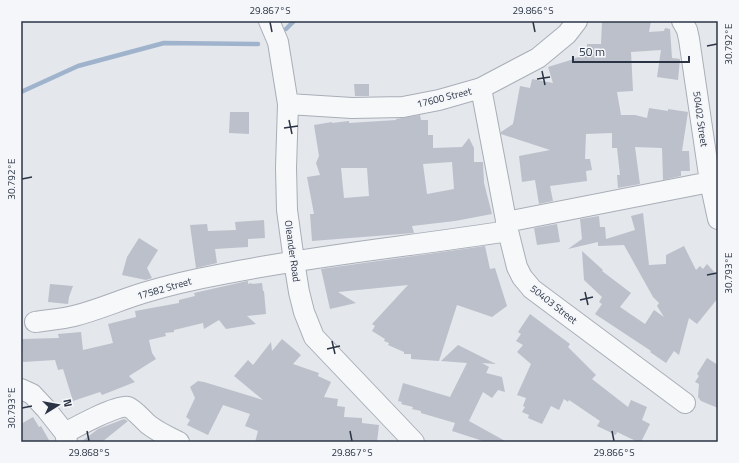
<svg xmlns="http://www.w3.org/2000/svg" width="739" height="463" viewBox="0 0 739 463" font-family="'Titillium Web',sans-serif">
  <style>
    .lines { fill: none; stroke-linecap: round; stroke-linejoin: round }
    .stream { stroke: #9fb4cc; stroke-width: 4.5 }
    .building { fill: #bbc0ca; fill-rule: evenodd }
    .minor-casing { stroke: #a9aeb7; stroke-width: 22 }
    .minor { stroke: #f7f8fa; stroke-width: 20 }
    .ticks { fill: none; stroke: #2b3445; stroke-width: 1.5 }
    .labels { text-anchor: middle; stroke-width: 4; stroke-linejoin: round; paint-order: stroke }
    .street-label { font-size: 10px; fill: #2b3445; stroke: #f4f6f9 }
    .neatline { fill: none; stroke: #2b3445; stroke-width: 1.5 }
    .ticks-label { font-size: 10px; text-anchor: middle; fill: #2b3445 }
  </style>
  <rect width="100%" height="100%" fill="#e4e7ec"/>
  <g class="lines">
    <path class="stream" d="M286,29L294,21
      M21,92L78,66L164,43L258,44"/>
  </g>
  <path class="building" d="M602,21H651L649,32L664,31L665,28L670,29L672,58L680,59L678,80L657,77L661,50L631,52L633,91L617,92L621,115H635L647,118L649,108L668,111V109L688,112L682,151H689L690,171H681V176L663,180L662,148L635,147L640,184L618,188L617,175H620L617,148H612V133L586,134L585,159H590L592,170L586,171L587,181L550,186L553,201L539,204L535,180L522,182L519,156L550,150L501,134V132L513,124L520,86L530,88L532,79L553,83L548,67L574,59L575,58L587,55V44H601Z
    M354,84H369V96H355Z
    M230,112H249V134L229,133Z
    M420,115L421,120H428V135H433V148L462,147L469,138L474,148V162H483L484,183L492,214L455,221L412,226L414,233L312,241L310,214H314L307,177L320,175L316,163L319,156L314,125L332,122V123L349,121V123L396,120V119ZM452,162L454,189L427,194L423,164ZM341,168H367L369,196L344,198Z
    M643,213L649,265L666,264V255L684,246L696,270L700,266L703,269L707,264L718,276V298L697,324L689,318L679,355L674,351L666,363L650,352L651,351L595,314L602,304L599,302L602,297L584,280L582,251L603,270L602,271L631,293L620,307L645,324L654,310L664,317L657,306L659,303L653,297L624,245L598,246V242L568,249L582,239L580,219L599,216L600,227H605L606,239L635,230L631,216Z
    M264,220L265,238L248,239V247L215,249L217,263L196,268L190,225L207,224L208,231L236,230L235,222Z
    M557,224L560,242L537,245L534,228Z
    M139,238L158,250L147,268L152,278L146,280L122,275L127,257Z
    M485,246L490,269L495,268L507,306L492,317L457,305L439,361L411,359V354H404V352L388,345L389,343L384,341L385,339L372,331L375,326L372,324L408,285L338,292L356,303L330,309L321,269Z
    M247,281H248V284L251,283L252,284L262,283L263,291H264L266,314L247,316L256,324L226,329L219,320L204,329L203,323L174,330V332L165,333L166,336L149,340L152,353L156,359L129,376L135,382L102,395L100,392L73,401L63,369L58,370L55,360L23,362L22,339L59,338L58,334L81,332L83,350L113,343L108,324L136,317L135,311L179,303V300L195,296L194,293Z
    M50,284L73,286L69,297L68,304L48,302Z
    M530,314L570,344L568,347L596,375L592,379L628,407L631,400L647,407L642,420L650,424L641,442H638L617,432L616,435L597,426L600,421L569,400L568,402L564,399L559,410L551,406L542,424L528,418L529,415L522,412L525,407L523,406L526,398L517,395L531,364L517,352L523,345L516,341L521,334L518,332Z
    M282,339L301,355L293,364L319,373L318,376L331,382L324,397L338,399L337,406L345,407L344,417L362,418V423L379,425L377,442H255L258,431L245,426L250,414L223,405L208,435L187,425L190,420L186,417L195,398L190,387L198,381L204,382L263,400L234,376L248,360L253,365L271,342L272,351Z
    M458,345L496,364L482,363L489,367L486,373L502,377L505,392L498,390L492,398L483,392L469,421L507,442H486L452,431L455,423L421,413V411L412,409L413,407L401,404L402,402L398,401L403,383L450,397L467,363L441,361Z
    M707,358L718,365V408L701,401L698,397L699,384L695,382L699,376L697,374Z
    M33,417L39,427L41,426L50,442H21V424Z
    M124,419L128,421L102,442H81L98,429Z"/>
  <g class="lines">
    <g class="minor-casing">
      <path id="minor" d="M269,21L278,42L288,104L286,168L287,210L294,261L299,292L304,312L314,337L414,442
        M682,21L687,30L689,39L710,182L718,219
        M481,88L508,231L517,267L522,277L532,289L685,403
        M288,104L352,108L403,107L439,100L481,88L538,58L567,34L577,21
        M506,222L710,182
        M35,322C48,320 62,319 74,316C98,310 120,300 143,293C169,285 196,279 223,274C317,255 413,246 508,231
        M21,389L32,394L46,409L65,433L67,442
        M65,433C76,427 118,404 128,407C134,409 144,421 149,425C158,432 169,437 179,442"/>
    </g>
    <use href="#minor" class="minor"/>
  </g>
  <path class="ticks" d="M270,22L272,32M533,22L535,32M707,46L717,44M542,71L545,85M537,79L550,77M289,120L292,134M284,128L298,126M22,179L32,177M707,275L717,273M585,292L588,305M580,300L593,297M332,341L335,354M327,349L340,346M22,408L32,406M87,431L89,441M350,431L352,441M612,431L614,441"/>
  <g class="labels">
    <g class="street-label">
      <text transform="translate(444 97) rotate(-14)" y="4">17600 Street</text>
      <text transform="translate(701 119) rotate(82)" y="4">50402 Street</text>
      <text transform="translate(293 251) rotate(82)" y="4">Oleander Road</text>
      <text transform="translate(164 288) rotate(-16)" y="4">17582 Street</text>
      <text transform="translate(554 304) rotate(38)" y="4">50403 Street</text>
    </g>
  </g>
  <rect width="739" height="463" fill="none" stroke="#f4f6f9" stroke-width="44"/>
  <g transform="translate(58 405) rotate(79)" stroke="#f4f6f9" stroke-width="3" paint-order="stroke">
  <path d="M0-3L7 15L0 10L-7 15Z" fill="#2b3445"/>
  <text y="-6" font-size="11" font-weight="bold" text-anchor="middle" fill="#2b3445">N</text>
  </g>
  <path d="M573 56v6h116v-6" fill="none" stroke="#2b3445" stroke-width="2"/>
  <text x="579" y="56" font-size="12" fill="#2b3445" stroke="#f4f6f9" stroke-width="3" paint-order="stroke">50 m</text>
  <rect x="22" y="22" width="695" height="419" class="neatline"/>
  <g class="ticks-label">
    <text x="270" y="14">29.867°S</text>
    <text x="533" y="14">29.866°S</text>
    <text transform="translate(728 44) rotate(-90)" y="4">30.792°E</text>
    <text transform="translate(11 179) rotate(-90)" y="4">30.792°E</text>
    <text transform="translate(728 273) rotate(-90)" y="4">30.793°E</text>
    <text transform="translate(11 408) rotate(-90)" y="4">30.793°E</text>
    <text x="89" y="456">29.868°S</text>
    <text x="352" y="456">29.867°S</text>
    <text x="614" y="456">29.866°S</text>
  </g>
</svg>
